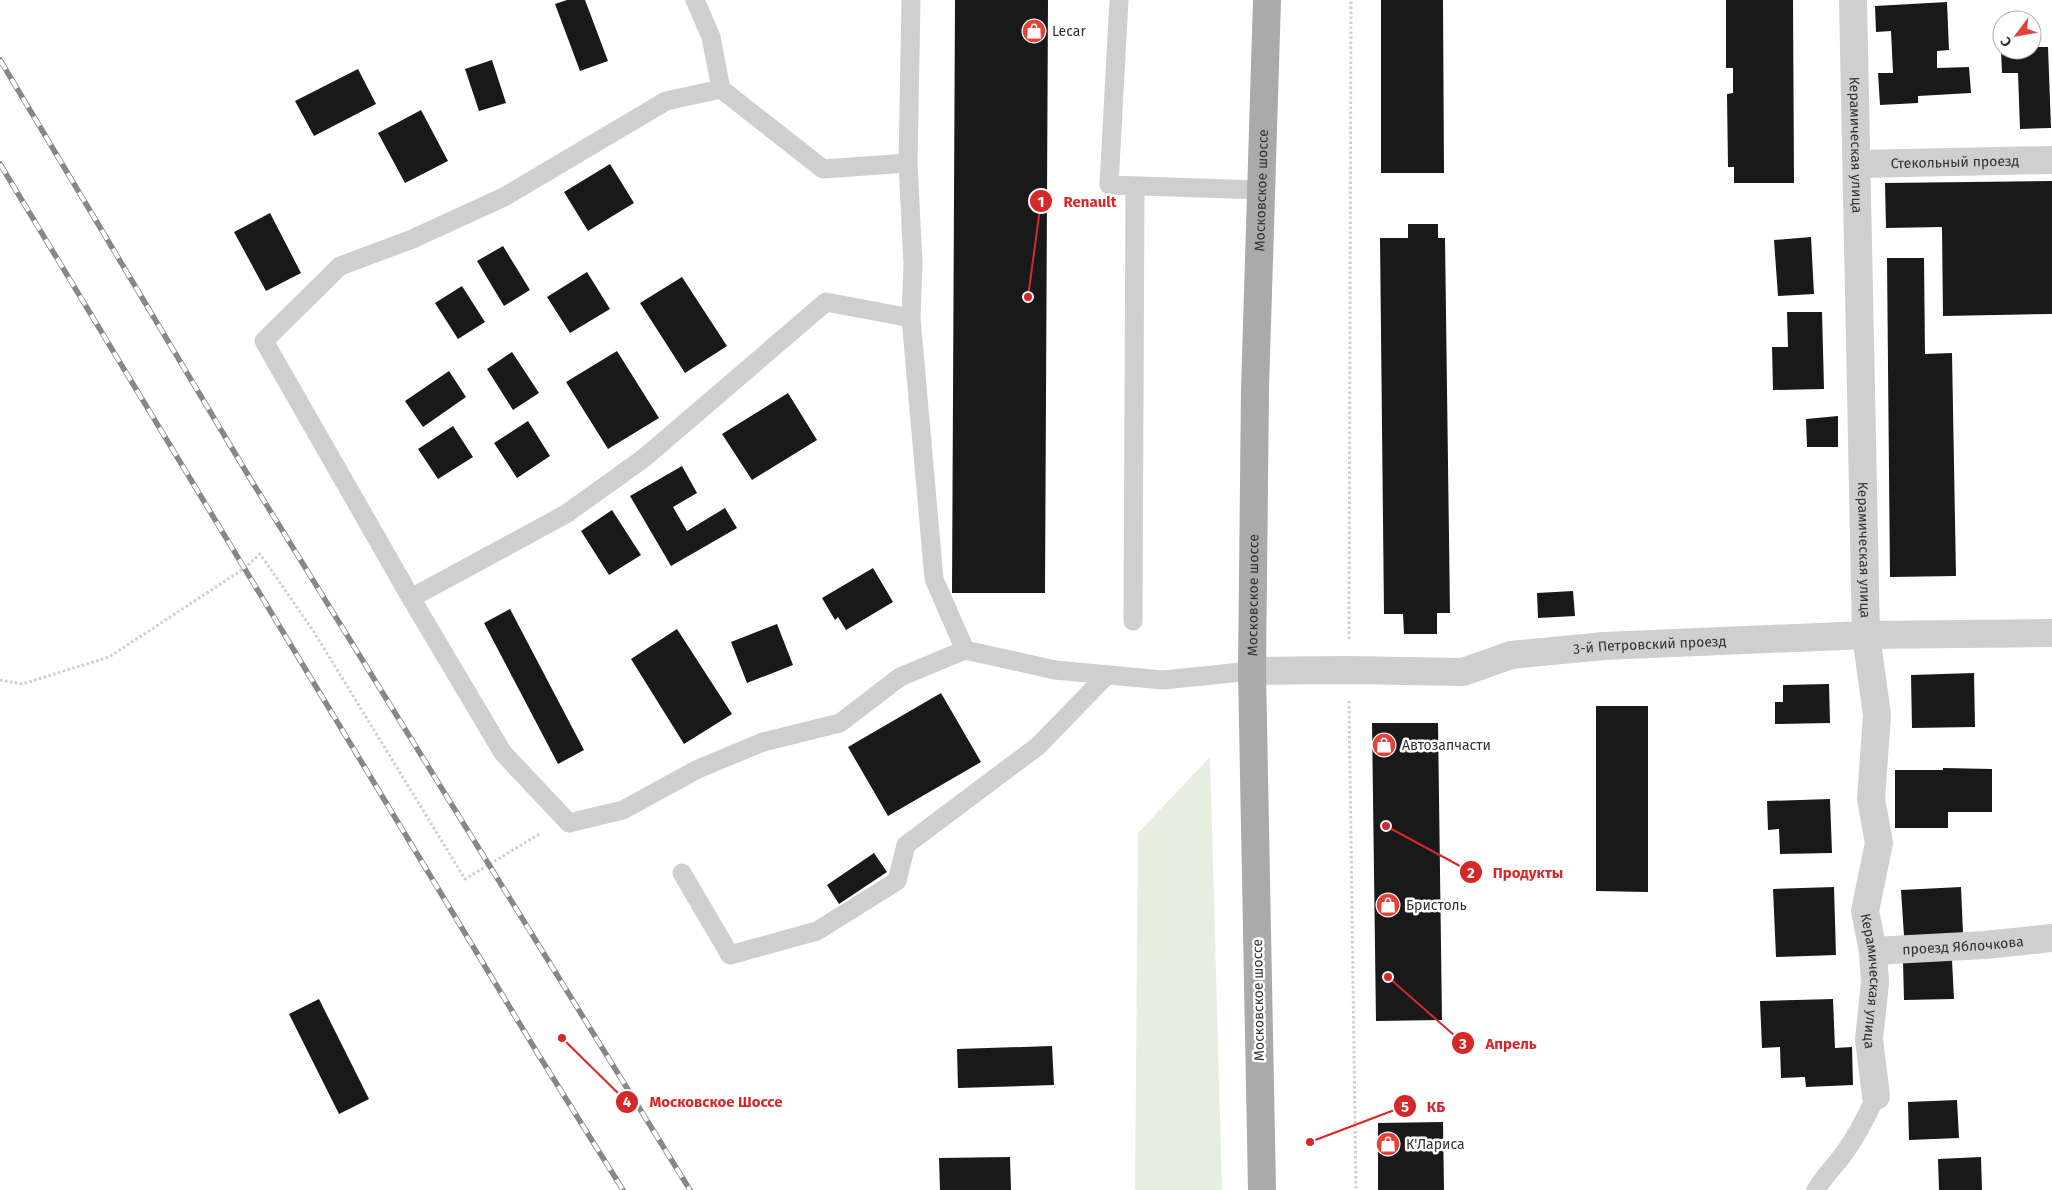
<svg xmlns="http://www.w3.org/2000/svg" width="2052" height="1190" viewBox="0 0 2052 1190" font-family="'Fira Sans',sans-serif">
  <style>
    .green { fill: #e6eee0 }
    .building { fill: #191919 }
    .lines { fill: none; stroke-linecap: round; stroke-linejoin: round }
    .path { stroke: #cfcfcf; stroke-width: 3; stroke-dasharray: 2.5 2.5; stroke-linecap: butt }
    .lane { stroke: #cfcfcf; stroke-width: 19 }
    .street { stroke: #cfcfcf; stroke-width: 28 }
    .primary { stroke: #aaa; stroke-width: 28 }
    .rail-casing { stroke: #878787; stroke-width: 5.5 }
    .rail { stroke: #fff; stroke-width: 4; stroke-dasharray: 11; stroke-linecap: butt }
    .labels { text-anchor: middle; stroke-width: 5; stroke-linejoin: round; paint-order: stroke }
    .poi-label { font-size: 14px; fill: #323232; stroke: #fff; text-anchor: start }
    .street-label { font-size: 14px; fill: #323232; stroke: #fff }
    .leader { fill: none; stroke: #d62828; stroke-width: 2 }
    .callout-dot { fill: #d62828; stroke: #fff; stroke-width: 2 }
    .mark-label { font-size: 15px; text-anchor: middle; font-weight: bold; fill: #fff }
    .callout-label { font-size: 15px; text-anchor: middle; font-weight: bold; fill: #d62828; stroke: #fff; stroke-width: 5; stroke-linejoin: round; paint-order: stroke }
  </style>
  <rect width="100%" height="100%" fill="#fff"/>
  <path class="green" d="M1210,757L1222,1190H1135L1138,833Z"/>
  <path class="building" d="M567,0H585L608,61L580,71L555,4Z
    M955,0H1048L1045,593H952Z
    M1381,0H1443L1444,173H1381Z
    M1726,0H1793L1794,183H1734V167H1728L1727,94L1733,93V68H1726Z
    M1947,2L1949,50L1937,51V68L1969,67L1971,93L1918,96V103L1880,105L1878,73H1893L1891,31L1876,32L1875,6Z
    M2032,47H2048L2051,128L2020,129L2018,73H2002L2001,50H2032Z
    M492,60L506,103L479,111L465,69Z
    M358,69L376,104L314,136L295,101Z
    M421,110L448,161L405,183L378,133Z
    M610,164L634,203L588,231L564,192Z
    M2052,181V314L1943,316L1942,227L1886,228L1885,183Z
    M270,213L301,273L266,291L234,232Z
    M1408,224H1438V238H1445L1450,613H1437V634H1404L1403,614H1384L1380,238H1408Z
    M1811,237L1814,294L1778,296L1774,240Z
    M503,246L530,290L504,306L477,261Z
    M1887,258H1924L1925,354L1952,353L1956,576L1890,577Z
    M587,272L610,309L570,333L547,297Z
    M682,277L727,346L685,373L640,303Z
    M462,286L485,322L458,339L435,303Z
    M1787,312H1822L1824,389L1773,390L1772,347H1788Z
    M617,351L659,418L608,449L566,382Z
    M512,352L539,393L513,410L487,369Z
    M449,371L466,397L423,427L405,401Z
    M788,393L817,440L752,480L722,434Z
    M1838,416V447H1807L1806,419Z
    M528,421L550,456L517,478L494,443Z
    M453,426L473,457L438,479L418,449Z
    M682,466L697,493L673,507L687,531L725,508L737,528L671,566L630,496Z
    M612,510L641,555L609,575L581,531Z
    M873,568L893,602L846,630L838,617L835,620L822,598Z
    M1573,591L1575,616L1538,618L1537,593Z
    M510,609L584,750L558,764L484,623Z
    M777,624L793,665L747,683L731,642Z
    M677,629L732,714L684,744L631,659Z
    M1974,673L1975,727L1912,728L1911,675Z
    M1829,684L1830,723L1775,724V702H1783V685Z
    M941,693L981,762L888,816L848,747Z
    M1596,706H1648V892L1596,891Z
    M1372,723H1438L1442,1020L1376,1021Z
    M1943,768L1992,769V812H1948V828H1895V770H1943Z
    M1830,799L1832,853L1780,854L1779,829L1768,830L1767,801Z
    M874,853L887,872L839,904L827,885Z
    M1834,887L1836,955L1776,957L1773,889Z
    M1961,887L1963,933L1904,936L1901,890Z
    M1952,960L1954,999L1904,1000L1903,962Z
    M319,999L369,1099L339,1114L289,1014Z
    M1833,999L1835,1048L1852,1047L1853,1085L1806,1087L1805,1077L1781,1078L1780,1047L1762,1048L1760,1001Z
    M1052,1046L1054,1085L958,1088L957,1049Z
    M1957,1100L1959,1138L1909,1140L1908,1102Z
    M1443,1122L1444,1190H1378V1123Z
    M1010,1157L1011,1190H940L939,1158Z
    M1981,1157L1982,1190H1939L1938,1159Z"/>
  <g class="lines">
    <path class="path" d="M1349,639L1351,0
      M0,680L22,684L109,657L245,568L260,554L314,632L465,879L541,833
      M1349,701L1356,1190"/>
    <path class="lane" d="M695,0L711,37L721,89L823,169L908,163
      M1119,0L1109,185L1261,190
      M721,89L666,101L504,197L410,240L340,266L264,341L411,598L566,514L644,458L826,302L911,318L934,579L965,650
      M911,318L913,264L908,163L911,0
      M411,598L503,753L569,823L623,810L698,769L763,742L840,723L900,677L965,650L1055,670L1163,680L1252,671
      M1133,621L1135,186
      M682,873L730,955L817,931L897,881L906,845L1038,746L1107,675
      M1816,1190C1824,1176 1836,1165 1845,1152C1858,1134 1867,1116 1876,1096"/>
    <g class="street">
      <path id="s1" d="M1853,0L1866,635L1877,715L1871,799L1879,843L1865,911L1873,951L1875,983L1869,1039L1876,1096"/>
      <path id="s2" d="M1857,164L2052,160"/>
      <path id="s3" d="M1252,671L1348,670L1463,672L1511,655L1604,646L1866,635L2052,633"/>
      <path id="s4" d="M1873,951L1985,945L2052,938"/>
    </g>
    <path class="primary" id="s5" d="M1262,1190L1252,671L1255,389L1267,0"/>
    <g class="rail-casing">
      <path id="rail" d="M0,60L248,475L690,1190
        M0,164L538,1054L623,1190"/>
    </g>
    <use href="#rail" class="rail"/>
  </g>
  <defs>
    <g id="shop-disc" transform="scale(1.25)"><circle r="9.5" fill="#e44138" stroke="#fff"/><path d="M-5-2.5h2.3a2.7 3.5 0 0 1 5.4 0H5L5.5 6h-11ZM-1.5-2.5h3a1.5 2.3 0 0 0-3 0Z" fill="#fff"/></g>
  </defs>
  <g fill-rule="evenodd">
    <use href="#shop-disc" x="1034" y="31"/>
    <use href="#shop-disc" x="1384" y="745"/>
    <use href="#shop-disc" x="1388" y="905"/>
    <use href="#shop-disc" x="1388" y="1144"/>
  </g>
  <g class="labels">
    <g class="poi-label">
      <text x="1052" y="36">Lecar</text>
      <text x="1402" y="750">Автозапчасти</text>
      <text x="1406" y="910">Бристоль</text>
      <text x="1406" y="1149">К'Лариса</text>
    </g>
    <g class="street-label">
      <text dy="5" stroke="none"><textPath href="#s1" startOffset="145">Керамическая улица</textPath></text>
      <text dy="5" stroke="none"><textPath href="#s2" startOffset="98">Стекольный проезд</textPath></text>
      <text dy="5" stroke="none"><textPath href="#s5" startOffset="1000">Московское шоссе</textPath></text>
      <text dy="5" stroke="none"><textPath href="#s1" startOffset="550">Керамическая улица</textPath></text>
      <text dy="5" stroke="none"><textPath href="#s5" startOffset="595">Московское шоссе</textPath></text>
      <text dy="5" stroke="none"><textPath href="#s3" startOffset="401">3-й Петровский проезд</textPath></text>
      <text dy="5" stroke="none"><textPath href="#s4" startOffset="90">проезд Яблочкова</textPath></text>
      <text dy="5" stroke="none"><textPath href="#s1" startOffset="985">Керамическая улица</textPath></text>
      <text transform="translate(1258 1000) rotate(-91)" y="5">Московское шоссе</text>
    </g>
  </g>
  <path class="leader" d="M1028 297L1041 201M1386 826L1471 872M1388 977L1463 1043M562 1038L627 1102M1310 1142L1405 1106"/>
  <g class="callout-dot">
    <circle cx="1028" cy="297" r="5"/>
    <circle cx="1386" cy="826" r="5"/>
    <circle cx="1388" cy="977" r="5"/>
    <circle cx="562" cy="1038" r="5"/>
    <circle cx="1310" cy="1142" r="5"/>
    <circle cx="1041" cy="201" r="12"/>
    <circle cx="1471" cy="872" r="12"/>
    <circle cx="1463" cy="1043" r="12"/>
    <circle cx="627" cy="1102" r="12"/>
    <circle cx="1405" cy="1106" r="12"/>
  </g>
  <g class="mark-label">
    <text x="1041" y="207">1</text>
    <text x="1471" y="878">2</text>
    <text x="1463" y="1049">3</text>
    <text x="627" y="1107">4</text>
    <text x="1405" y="1112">5</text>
  </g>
  <g class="callout-label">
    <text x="1090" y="207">Renault</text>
    <text x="1528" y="878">Продукты</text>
    <text x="1511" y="1049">Апрель</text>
    <text x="716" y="1107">Московское Шоссе</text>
    <text x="1436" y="1112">КБ</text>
  </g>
  <g transform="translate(2017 35) rotate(238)"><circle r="24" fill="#ffffff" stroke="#adadad"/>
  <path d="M0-4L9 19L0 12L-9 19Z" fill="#e44138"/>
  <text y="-8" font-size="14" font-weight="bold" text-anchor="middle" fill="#323232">С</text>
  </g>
</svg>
